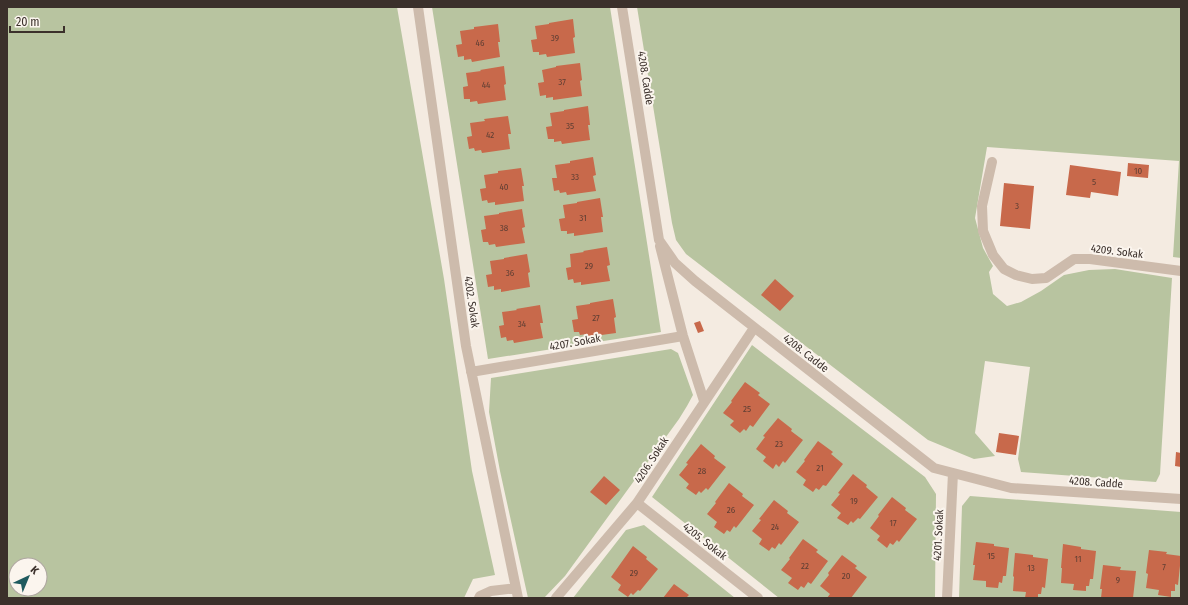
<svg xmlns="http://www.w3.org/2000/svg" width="1188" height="605" viewBox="0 0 1188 605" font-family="'Fira Sans Condensed',sans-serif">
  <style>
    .green { fill: #b8c4a0; fill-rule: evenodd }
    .building { fill: #c8694b }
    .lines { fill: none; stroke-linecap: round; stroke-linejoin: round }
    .street { stroke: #cdbbac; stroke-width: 10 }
    .labels { text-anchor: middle; stroke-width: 4; stroke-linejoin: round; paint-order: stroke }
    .number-label { font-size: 9px; fill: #5e3e33 }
    .street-label { font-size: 11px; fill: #3b302b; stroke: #fbf5ee }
  </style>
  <rect width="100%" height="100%" fill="#f4ebe1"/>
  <path class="green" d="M7,7H397L444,279L472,471L495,575L473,579L464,598H7ZM16,565H40V589H16Z
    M432,7H610L661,332L488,359Z
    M637,7H1181V258L1173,257L1179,161L987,147L975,218L983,248L993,266L989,272L993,294L1007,306L1021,302L1041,291L1064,275L1089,270L1115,269L1172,278L1160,474L1156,482L1021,472L1018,459L1030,367L985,361L975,433L995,456L974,459L928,440L686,254L676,240L672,223Z
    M752,345L925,477L936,494L935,598H779L652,497Z
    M671,349L678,353L693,395L687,406L679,419L565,576L544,598H528L500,471L489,412L491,378Z
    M970,496L1181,512V598H959L962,506Z
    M644,525L735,598H573L626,530Z"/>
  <path class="building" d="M573,19L575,37L573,38L575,53L547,57L546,54L539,55V52H533L531,40L537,39L535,26L549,24V23Z
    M498,24L500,42H498L500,57L472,62L471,59L464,60V56L458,57L456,45L462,44L460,31L474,29V27Z
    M580,63L582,80L580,81L582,96L553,100V97L546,98V95L540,96L538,83L544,82L542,70L556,67V66Z
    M504,66L506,84L504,85L506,100L478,104L477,101L470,102V99H464L463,87L468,86L466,73L481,71L480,70Z
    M588,106L590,125H588L590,140L562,144L561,141L554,142V139H548L546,127L552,126L550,113L564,111V110Z
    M508,116L511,134H508L510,149L482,153L481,150L475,151L474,148L469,149L467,137L472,136L470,123L485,121L484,119Z
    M593,157L596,175L593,176L596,191L567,195L566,192L560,193L559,190L554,191L552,178H557L555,165L570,163V161Z
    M1128,163L1149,165L1148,178L1127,176Z
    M1070,165L1121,172L1118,196L1091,192L1090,198L1066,195Z
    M521,168L524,186H522L524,201L495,205V202L488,203L487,200L482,201L480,189L486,188L484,175L498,173V171Z
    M1004,183L1034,186L1030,229L1000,226Z
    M600,198L603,217H601L603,232L574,236V233L567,234V231H561L559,219L565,218L563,205L577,203V202Z
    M522,209L525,227L522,228L525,243L496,247L495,244L489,245L488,242H483L481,230L486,229L484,216L499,214V213Z
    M607,247L610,265L607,266L610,281L581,285V282L574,283L573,279L568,280L566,268L571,267L570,254L584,252L583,251Z
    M527,254L530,272L528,273L530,287L501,292V289L494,290V286L488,287L486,275L492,274L490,261L504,259V258Z
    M775,279L794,296L780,311L761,295Z
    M613,299L616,317L614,318L616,333L587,337V334L580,335L579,332H574L572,320L578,319L576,306L590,304V303Z
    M540,305L543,323H540L543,338L514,343L513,340L507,341L506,337L501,338L499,326L504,325L502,312L517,310L516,309Z
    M700,321L704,331L698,333L694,323Z
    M745,382L760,393L758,395L770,404L753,427L750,425L746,431L744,429L740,433L730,425L734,421L723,413L732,402L731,401Z
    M778,418L792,429L791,431L803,440L785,463L783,461L779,467L776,464L773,469L763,461L766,457L756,449L765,437L763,436Z
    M999,433L1019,436L1016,455L996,452Z
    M818,441L833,452L831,454L843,464L826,486L823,485L819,490L816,488L813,492L803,485L806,480L796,472L805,461L804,460Z
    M701,444L715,456L714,458L726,467L708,490L706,488L701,493L699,491L696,495L686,488L689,484L679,475L688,464L686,463Z
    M1176,452L1181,453V467L1175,466Z
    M853,474L867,485L866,487L878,497L860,519L858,518L853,523L851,521L848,525L837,518L841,513L831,505L840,494L838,493Z
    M604,476L620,490L606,505L590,492Z
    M729,483L743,494L742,496L754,505L736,528L734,526L730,532L727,530L724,534L714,527L717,522L707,514L716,503L715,502Z
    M892,497L906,508L905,510L917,519L899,542L897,540L893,545L890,543L887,548L877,540L880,536L870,528L879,516L878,515Z
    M774,500L788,511L787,513L799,522L781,545L779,543L775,549L772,547L769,551L759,544L762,539L752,531L761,520L759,519Z
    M803,539L818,550L816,552L828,561L811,584L808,582L804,588L801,586L798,590L788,583L792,578L781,570L790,559L789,558Z
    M976,542L994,544V546L1009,548L1006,576H1003L1002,583L999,582L998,588L986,587V581L973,580L975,565H973Z
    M1063,544L1081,547V549L1096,551L1093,579H1090L1089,586H1086V591L1073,590L1074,584L1061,583L1062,568H1061Z
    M633,546L647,557L646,559L658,569L640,591L638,590L633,595L631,593L628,597L618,590L621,585L611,577Z
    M1149,550L1167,552L1166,554L1181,556L1178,585L1175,584V591H1171V597L1158,595L1159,590L1146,588L1148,574L1146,573Z
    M1015,553L1033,555V557L1048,559L1045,588L1042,587L1041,594H1038V598H1025L1026,592L1013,591L1014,577L1013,576Z
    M842,555L857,566L855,568L867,577L851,598H827L830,594L820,586L829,575L828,573Z
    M1103,565L1121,567L1120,570L1136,571L1133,598H1101L1102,589H1100Z
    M674,584L689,595L687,597L689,598H663Z"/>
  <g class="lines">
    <path class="street" d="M418,7L466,346L518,598
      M622,7L659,240L675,263L695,281L934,468L1011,488L1181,499
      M992,162L982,206L983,231L993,255L1004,269L1016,275L1032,279L1046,278L1074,259H1090L1181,271
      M660,246L683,336L704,401
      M471,372L683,336
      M637,503L758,598
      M479,598L480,596L491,591L516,588
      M556,598L637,503L754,328
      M947,598L953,473"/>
  </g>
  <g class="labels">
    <g class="number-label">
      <text x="555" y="41">39</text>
      <text x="480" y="46">46</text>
      <text x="562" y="85">37</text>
      <text x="486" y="88">44</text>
      <text x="570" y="129">35</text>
      <text x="490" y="138">42</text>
      <text x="1138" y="174">10</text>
      <text x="575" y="180">33</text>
      <text x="1094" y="185">5</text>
      <text x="504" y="190">40</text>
      <text x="1017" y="209">3</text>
      <text x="583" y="221">31</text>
      <text x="504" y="231">38</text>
      <text x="589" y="269">29</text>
      <text x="510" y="276">36</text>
      <text x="596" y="321">27</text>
      <text x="522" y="327">34</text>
      <text x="747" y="412">25</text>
      <text x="779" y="447">23</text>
      <text x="820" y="471">21</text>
      <text x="702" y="474">28</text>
      <text x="854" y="504">19</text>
      <text x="731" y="513">26</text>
      <text x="893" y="526">17</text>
      <text x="775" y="530">24</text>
      <text x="991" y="559">15</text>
      <text x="1078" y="562">11</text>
      <text x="805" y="569">22</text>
      <text x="1164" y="570">7</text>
      <text x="1031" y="571">13</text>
      <text x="634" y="576">29</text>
      <text x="846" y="579">20</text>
      <text x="1118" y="583">9</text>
    </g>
    <g class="street-label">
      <text transform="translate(646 78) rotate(81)" y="4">4208. Cadde</text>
      <text transform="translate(1117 251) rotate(7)" y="4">4209. Sokak</text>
      <text transform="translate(472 302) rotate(82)" y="4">4202. Sokak</text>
      <text transform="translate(575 342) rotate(-10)" y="4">4207. Sokak</text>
      <text transform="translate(806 353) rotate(38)" y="4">4208. Cadde</text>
      <text transform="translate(651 460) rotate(-57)" y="4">4206. Sokak</text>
      <text transform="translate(1096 482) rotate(4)" y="4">4208. Cadde</text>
      <text transform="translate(938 535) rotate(-87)" y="4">4201. Sokak</text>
      <text transform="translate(705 541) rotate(38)" y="4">4205. Sokak</text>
    </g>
  </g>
  <rect width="1188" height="605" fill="none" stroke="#3b302b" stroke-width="16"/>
  <g transform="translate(28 577) rotate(44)"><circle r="19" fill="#fbf5ee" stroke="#aea6a0"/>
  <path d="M0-3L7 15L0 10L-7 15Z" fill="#1f5a5e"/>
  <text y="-6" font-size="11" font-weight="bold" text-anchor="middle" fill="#3b302b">K</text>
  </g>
  <path d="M10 26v6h54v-6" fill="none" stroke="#3b302b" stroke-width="2"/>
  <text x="16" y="26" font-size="12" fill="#3b302b" stroke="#fbf5ee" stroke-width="3" paint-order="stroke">20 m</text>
</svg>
